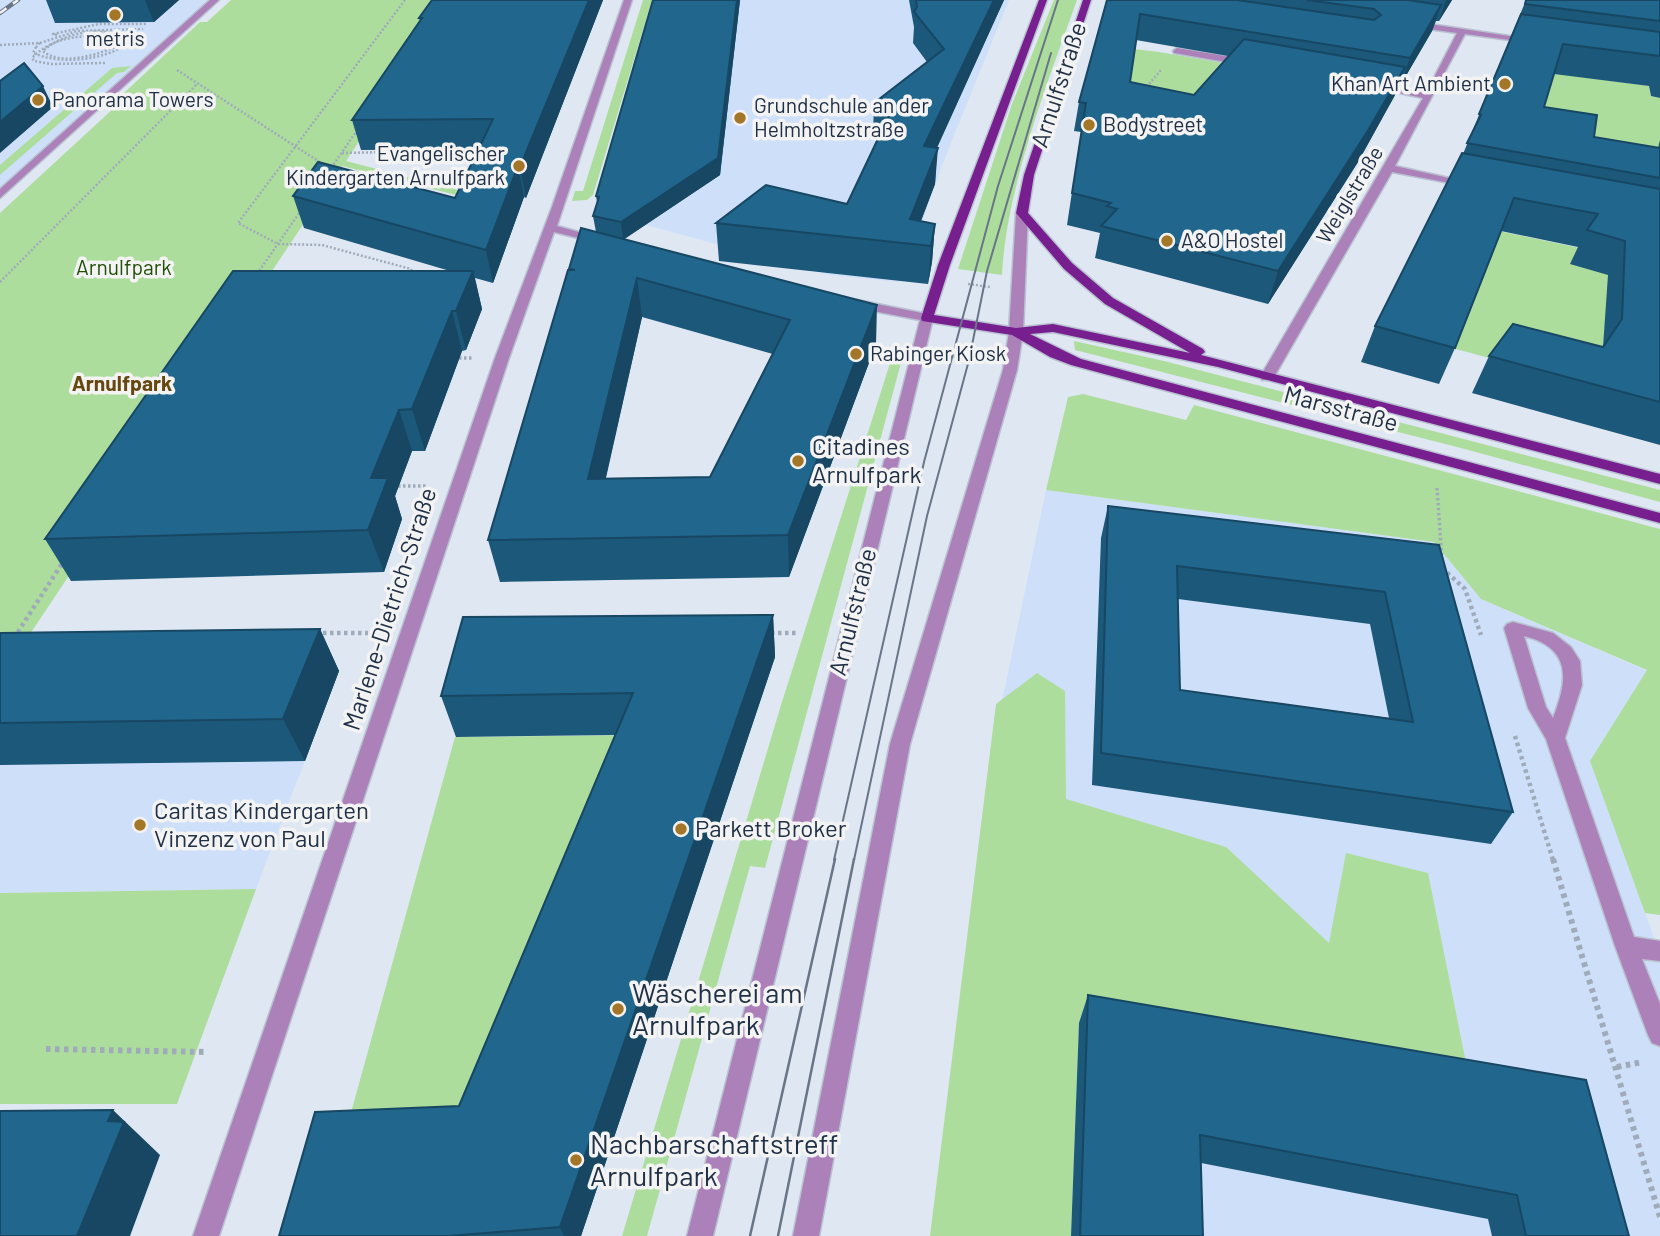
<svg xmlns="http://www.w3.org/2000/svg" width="1660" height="1236" viewBox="0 0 1660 1236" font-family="Barlow,sans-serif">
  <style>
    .built { fill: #cee0f9 }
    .green { fill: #addd9d }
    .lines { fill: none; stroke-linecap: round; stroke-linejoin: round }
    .minor-casing { stroke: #b9c2d0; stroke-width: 3 }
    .major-casing { stroke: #b9c2d0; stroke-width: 3 }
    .path-far3 { stroke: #a0abba; stroke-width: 2.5; stroke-dasharray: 2 2; stroke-linecap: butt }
    .path-far2 { stroke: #a0abba; stroke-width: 3.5; stroke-dasharray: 2.5 2.5; stroke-linecap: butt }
    .path-far1 { stroke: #a0abba; stroke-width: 4.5; stroke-dasharray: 3.5 3.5; stroke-linecap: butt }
    .path { stroke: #a0abba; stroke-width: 6; stroke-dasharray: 4.5 4.5; stroke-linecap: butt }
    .minor { fill: #ac81ba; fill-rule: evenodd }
    .major { fill: #771f8f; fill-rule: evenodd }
    .tram-far1 { stroke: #687587; stroke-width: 2 }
    .tram { stroke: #687587; stroke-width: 2.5 }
    .rail-casing { stroke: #687587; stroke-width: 4.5 }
    .rail { stroke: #f3f3f3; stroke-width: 2.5; stroke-dasharray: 8; stroke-linecap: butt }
    .path-bridge { stroke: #a0abba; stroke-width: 2.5; stroke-dasharray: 2 2; stroke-linecap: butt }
    .wall { fill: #1c5879; fill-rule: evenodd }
    .shaded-wall { fill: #174763 }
    .building { fill: #21668d; stroke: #174763; stroke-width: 2; fill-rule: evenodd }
    .poi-dot { fill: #a37628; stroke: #f3f3f3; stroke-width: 2.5 }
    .labels { text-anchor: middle; stroke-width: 7; stroke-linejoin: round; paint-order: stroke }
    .far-poi-label { font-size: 21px; fill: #203046; stroke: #f3f3f3; text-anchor: start }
    .far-street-label { font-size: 21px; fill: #203046; stroke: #f3f3f3 }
    .far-park-label { font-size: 21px; fill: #204f08; stroke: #f3f3f3 }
    .far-neighbourhood-label { font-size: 21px; font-weight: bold; fill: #65470f; stroke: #f3f3f3 }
    .street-label { font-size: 24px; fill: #203046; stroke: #f3f3f3 }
    .poi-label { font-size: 24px; fill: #203046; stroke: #f3f3f3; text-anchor: start }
    .near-poi-label { font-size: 28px; fill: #203046; stroke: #f3f3f3; text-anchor: start }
  </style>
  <rect width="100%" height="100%" fill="#dfe7f3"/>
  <path class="built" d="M0,0H213L0,189Z
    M659,0H1009L945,158L900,282L830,275L646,225Z
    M1046,490L1434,542L1481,599L1648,671L1591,761L1660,955V1236H932L992,749Z
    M339,671L256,889L0,893V679Z"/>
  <path class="green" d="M231,0H453L346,161L520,206L515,210L342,166L0,679V213L115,107L110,106L200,22H207Z
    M643,0H652L593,195L587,200L572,201L575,191H583Z
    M1054,0H1077C1048,81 1006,189 1002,275L958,269L1012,104Z
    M1134,49L1159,52L1396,93L1392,102L1339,92L1117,132Z
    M131,66L124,72L117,73L0,175V165L112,68Z
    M1551,73L1649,86L1651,96L1660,98V142L1652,182L1550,141L1540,90Z
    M1499,231L1618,256L1656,341L1583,383L1452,348Z
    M1074,341L1164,361L1660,490V502L1461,448L1075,350Z
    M892,357L902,359L765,868L750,866L647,1236H622L781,705Z
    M1083,394L1186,420L1194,405L1660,529V915L1645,913L1590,761L1647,670L1481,599L1434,542L1046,490L1068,397Z
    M1037,673L1065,691L1066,799L1226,847L1329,943L1346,853L1428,873L1472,1093L1079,1024L1071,1236H930L996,704Z
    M640,735L481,1139L342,1145L455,737Z
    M256,889L177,1104H0V893Z"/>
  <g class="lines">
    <g class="minor-casing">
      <path id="minor" d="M210,0H219L0,198V189Z
        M624,0H632L557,226L608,240L602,244L554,232L509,358L219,1236H193L495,358L552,207Z
        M1410,21L1536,40L1532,43L1465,34L1395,166L1476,184L1471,187L1392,172L1274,377L1272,380H1262L1260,377L1423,98L1371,87L1376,84L1426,93L1457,33L1407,26Z
        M1177,48L1249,60L1254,63L1249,66L1174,53L1173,51Z
        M1022,210L1028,213L1023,332L1017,370L910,744L819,1236H793L890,744L1003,370L1009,332L1016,213Z
        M857,300L927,314L933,318L713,1236H687L920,320L852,307L851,304Z
        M1513,622L1553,633L1571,647L1580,661L1582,685L1565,738L1634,937L1660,941V961L1642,959L1660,1004V1046L1652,1043L1648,1035L1615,946L1546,739L1528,708L1504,628L1507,624ZM1524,636C1572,648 1568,680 1553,718L1546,707Z"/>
    </g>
    <g class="major-casing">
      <path id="major" d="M1039,0H1047L950,265L934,315L1016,328L1053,324L1190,353L1105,304L1064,269L1016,213L1024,175L1083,0H1091L1034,175L1028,213L1072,263L1113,298L1203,349L1205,352L1201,355L1660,474V484L1218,367L1053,332L1030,334L1081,359L1660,513V523L1071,365L1050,357L1012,335L922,321L921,318L938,265Z"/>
    </g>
    <path class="path-far3" d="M405,0L238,223L278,244L322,245L411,269L413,273
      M86,34H136
      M57,35L53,34L99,24H147
      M40,43L77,31L143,29
      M0,45L40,43L36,47
      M105,63L51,64L34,61L32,58C53,36 85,34 114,37
      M177,70L326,166
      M1144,90L1161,70
      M342,153L483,150
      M329,171L358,129
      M257,274L302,209
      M0,282L197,84
      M968,284L990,287"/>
    <path class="path-far2" d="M949,355L981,363
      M454,358H473
      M393,486H426
      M1437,488L1442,560
      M62,564L64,560"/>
    <path class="path-far1" d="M1442,568L1465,589L1481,635
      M316,633H368
      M771,633H798
      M14,638L63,562
      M1515,736L1553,860"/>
    <path class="path" d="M1553,859L1660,1217
      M46,1049L207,1052
      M1617,1067L1642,1062"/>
    <use href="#minor" class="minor"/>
    <use href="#major" class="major"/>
    <path class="tram-far1" d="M834,860L924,462L998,186L1058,0
      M854,860L927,516L969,360L987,271L1051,53"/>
    <path class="tram" d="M750,1236L835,859
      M778,1236L854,859"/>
    <g class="rail-casing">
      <path id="rail" d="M0,13L18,0"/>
    </g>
    <use href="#rail" class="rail"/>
    <path class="path-bridge" d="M36,47L33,53C63,66 108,60 133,40C108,25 64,31 43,51C60,67 103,54 121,44L122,39L114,37"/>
  </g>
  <path class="wall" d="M46,0H179L154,22L55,23Z
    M603,0L526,198L524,197L493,283L475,278L482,309L466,350L462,351L425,451H412L395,496L402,519L384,572L71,581L45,539L450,271L304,228L293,196L455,198L479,149L361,150L352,120L420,21L419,18Z
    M653,0H740L720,175L624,239L876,344L789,577L500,582L488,540L569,269L596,232L593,216L597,202L596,196ZM642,317L773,354L710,477L606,478Z
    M909,0H1004L937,148L935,184L921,221L935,224L932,262L928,284L719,261L716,223L847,204L879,138L873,137L874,103L927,62L913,43L914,27Z
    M1107,0H1452L1439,21H1436L1432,31L1400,86L1399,85L1395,95L1358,162L1268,304L1095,258L1100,233L1067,225L1081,132L1074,131L1079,102ZM1136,40L1228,56L1194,95L1130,82Z
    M1526,0H1660V98L1651,96L1649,86L1554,74L1544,107L1594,137L1658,148L1660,140V445L1472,393L1489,356L1603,347L1608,275L1570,264L1578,247L1501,231L1455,348L1439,384L1361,362L1375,326L1463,154Z
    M1108,506L1439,545L1513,812L1491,844L1092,785L1101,538ZM1178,599L1370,624L1389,718L1180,690Z
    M773,615L775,657L581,1236H279L459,1106L615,735L456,737L441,696Z
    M320,629L339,671L305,761L0,765V633Z
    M1088,995L1629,1236H1492L1488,1219L1201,1163L1203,1236H1071L1079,1023Z"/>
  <path class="shaded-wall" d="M145,0H179L154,22Z
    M589,0H603L526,198L520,167Z
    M737,0H740L720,175L623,240L621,222Z
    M994,0H1004L921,182L924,146Z
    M1446,0H1452L1439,21Z
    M1441,5L1432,31L1400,86L1410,58Z
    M1405,67L1395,95L1358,162L1268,304L1278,271Z
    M43,86L53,107L0,153V122Z
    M938,148L935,184L912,244L910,219Z
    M518,166L524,197L493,283L486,250Z
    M935,224L932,262L928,284L931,246Z
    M473,271L482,309L466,350L456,311Z
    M637,278L642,317L596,520L588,479Z
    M877,305L876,344L789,577L788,535Z
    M452,311L462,351L425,451L412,409Z
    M399,410L412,451L395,496L402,519L384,572L368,530L371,478Z
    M773,615L775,657L581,1236H564L560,1227Z
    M320,629L339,671L305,761L283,719Z
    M113,1110L160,1155L130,1236H77L108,1121Z"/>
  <path class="building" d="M432,0H589L520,167L518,166L486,250L293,196L318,162L455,198L493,119L352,120L422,18H419Z
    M653,0H737L718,158L621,222L593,216L599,197L596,196Z
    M916,0H994L924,146L938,148L910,219L935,224L931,246L716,223L766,185L847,204L894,105L874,103L944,49L914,12L917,7Z
    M1107,0H1237L1374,20L1381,15L1374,9L1307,0H1408L1441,5L1410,58L1140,14L1130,82L1194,95L1244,39L1405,67L1367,132L1278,271L1101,226L1117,209L1107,206L1111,203L1072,193L1086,103L1079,102Z
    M1526,0H1660V21L1525,4Z
    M1521,14L1660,32V56L1563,44L1544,107L1597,115L1594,137L1660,148V178L1467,143L1481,115L1479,114Z
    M24,63L43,86L0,122V81Z
    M1462,153L1660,189V402L1489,356L1513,324L1603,347L1622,319L1625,241L1587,230L1598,214L1514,198L1455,348L1375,326Z
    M581,228L877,305L788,535L488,540L568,270H575L569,269ZM637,278L790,320L710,477L588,479Z
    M233,271H473L456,311H452L412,409L399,410L371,478H388L368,530L45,539Z
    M1108,506L1439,545L1513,812L1101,753ZM1177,566L1385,592L1413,722L1180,690Z
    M773,615L560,1227L448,1236H279L315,1112L459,1106L633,693L441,696L463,617Z
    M320,629L283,719L0,723V633Z
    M1088,995L1586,1080L1629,1236H1526L1517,1195L1200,1135L1203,1236H1080Z
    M113,1110L108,1121L124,1122L77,1236H0V1111Z"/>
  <g class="poi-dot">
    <circle cx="115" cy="15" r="7"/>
    <circle cx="1505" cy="84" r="7"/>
    <circle cx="38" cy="100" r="7"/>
    <circle cx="740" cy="118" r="7"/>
    <circle cx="1089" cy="125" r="7"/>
    <circle cx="519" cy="166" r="7"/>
    <circle cx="1167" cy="241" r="7"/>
    <circle cx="856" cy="354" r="7"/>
    <circle cx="798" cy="461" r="7"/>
    <circle cx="140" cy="825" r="7"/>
    <circle cx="681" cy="829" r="7"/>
    <circle cx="618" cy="1009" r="7"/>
    <circle cx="576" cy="1160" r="7"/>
  </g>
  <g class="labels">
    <g class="far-poi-label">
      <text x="115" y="46" text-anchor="middle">metris</text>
      <text x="1491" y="91" text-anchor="end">Khan Art Ambient</text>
      <text x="52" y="107">Panorama Towers</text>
      <text x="754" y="113">Grundschule an der<tspan x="754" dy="24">Helmholtzstraße</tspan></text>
      <text x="1103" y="132">Bodystreet</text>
      <text x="505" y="161" text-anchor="end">Evangelischer<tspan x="505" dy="24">Kindergarten Arnulfpark</tspan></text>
      <text x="1181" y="248">A&amp;O Hostel</text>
      <text x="870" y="361">Rabinger Kiosk</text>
    </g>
    <g class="far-street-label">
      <text transform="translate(1350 195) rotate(-59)" y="7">Weiglstraße</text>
    </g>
    <g class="far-park-label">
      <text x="124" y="275">Arnulfpark</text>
    </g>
    <g class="far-neighbourhood-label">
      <text x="122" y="391">Arnulfpark</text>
    </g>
    <g class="street-label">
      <text transform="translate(1059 85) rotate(-72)" y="8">Arnulfstraße</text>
      <text transform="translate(1341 409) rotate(15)" y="8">Marsstraße</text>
      <text transform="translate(390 609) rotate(-72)" y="8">Marlene-Dietrich-Straße</text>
      <text transform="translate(853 612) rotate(-76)" y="8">Arnulfstraße</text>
    </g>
    <g class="poi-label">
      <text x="812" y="455">Citadines<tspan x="812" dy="28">Arnulfpark</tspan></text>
      <text x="154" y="819">Caritas Kindergarten<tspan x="154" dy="28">Vinzenz von Paul</tspan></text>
      <text x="695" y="837">Parkett Broker</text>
    </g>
    <g class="near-poi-label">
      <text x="632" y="1003">Wäscherei am<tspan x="632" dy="32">Arnulfpark</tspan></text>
      <text x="590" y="1154">Nachbarschaftstreff<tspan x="590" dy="32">Arnulfpark</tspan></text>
    </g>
  </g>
</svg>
